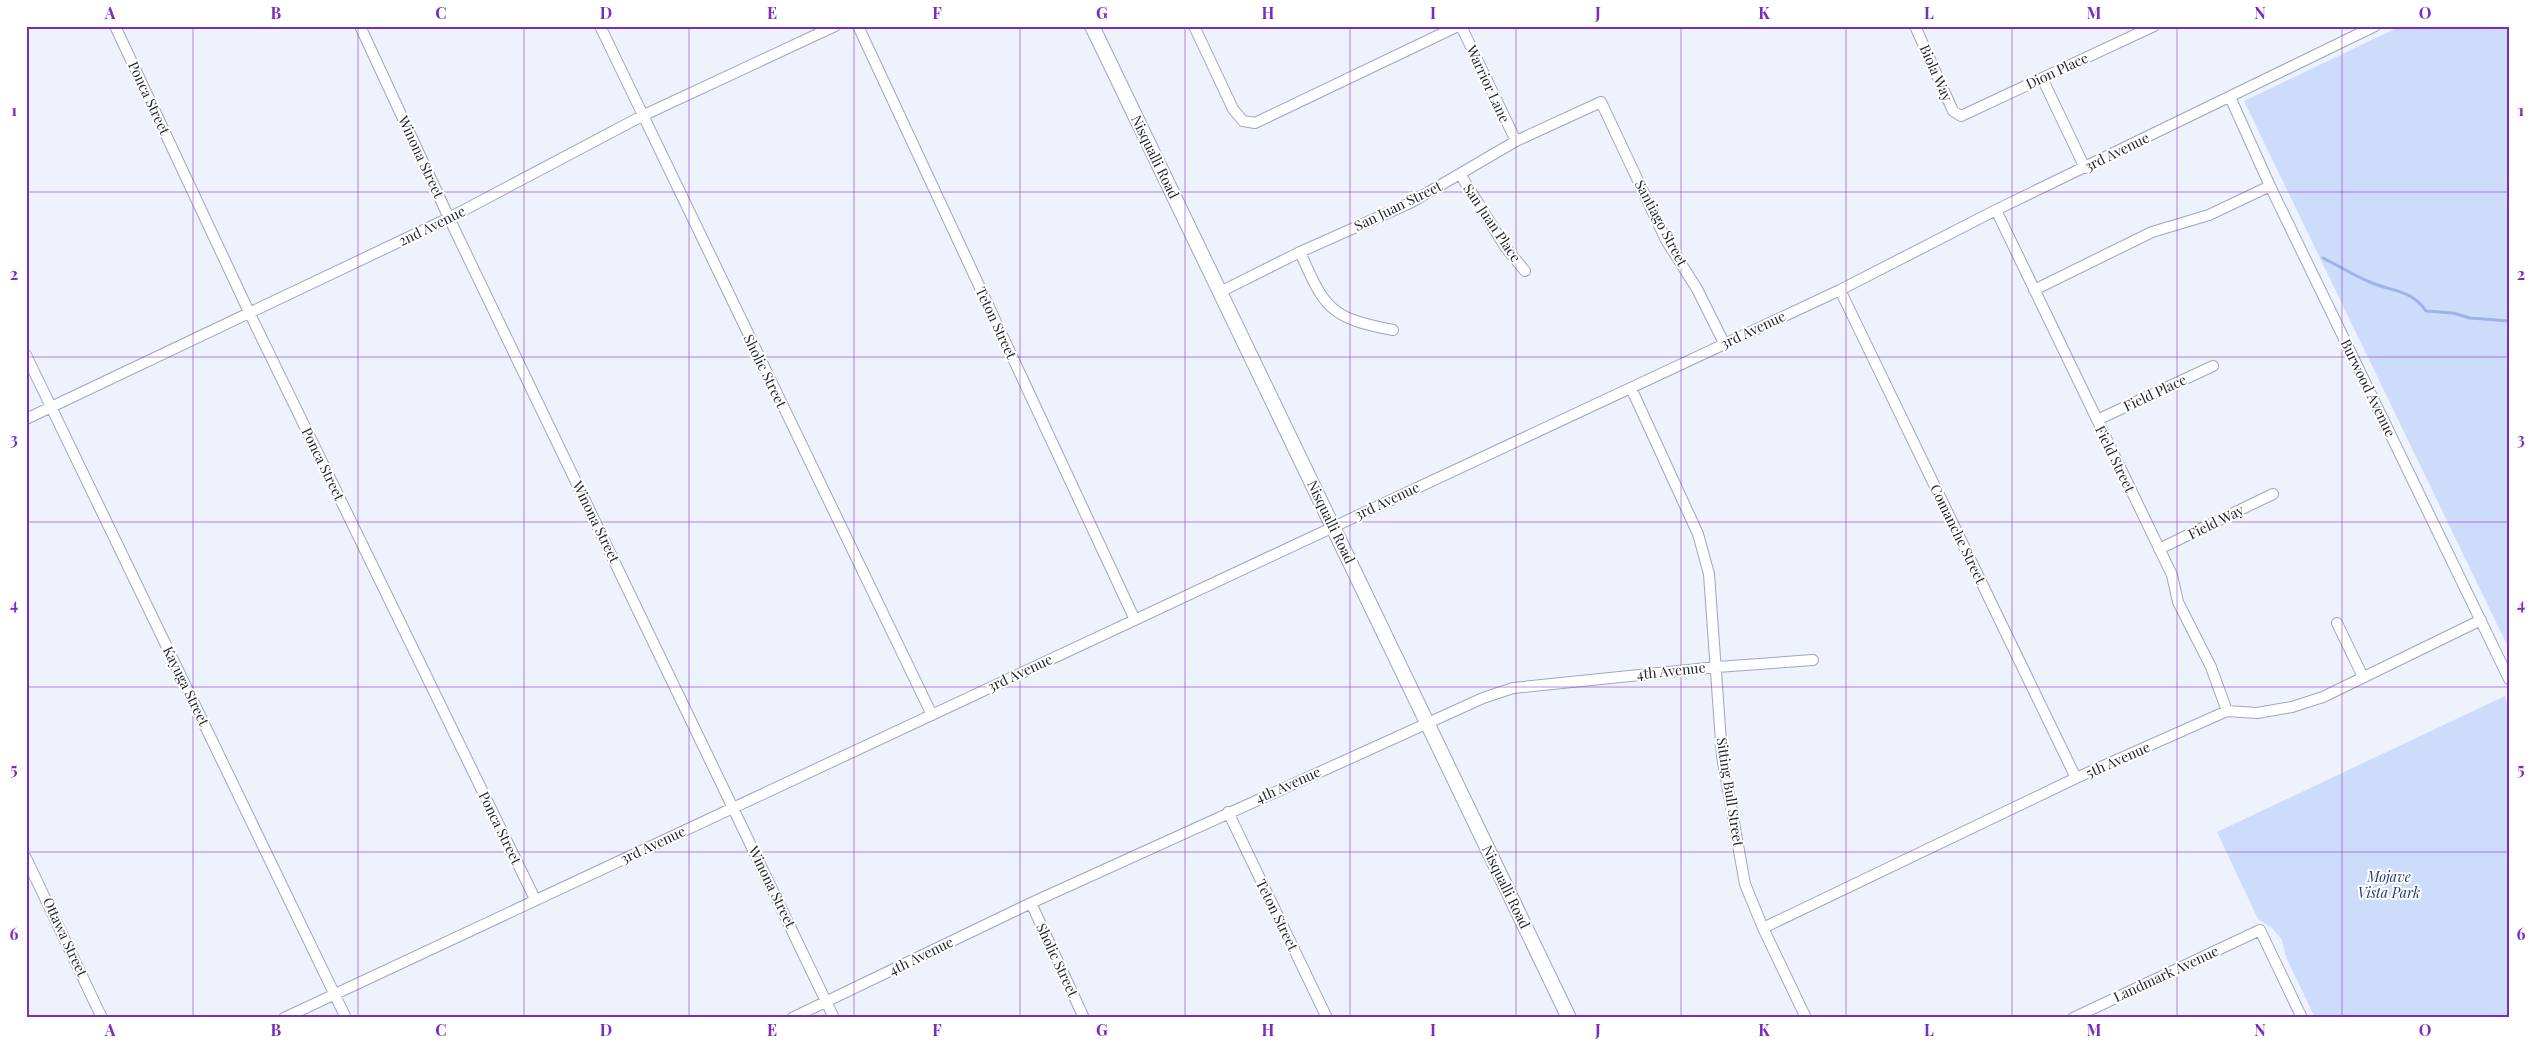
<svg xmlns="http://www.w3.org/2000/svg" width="2535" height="1044" viewBox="0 0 2535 1044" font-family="'Playfair Display',serif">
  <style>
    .green { fill: #cedcfc }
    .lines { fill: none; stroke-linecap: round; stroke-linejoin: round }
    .stream { stroke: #9db3e8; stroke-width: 3 }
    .minor-casing { stroke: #9ca7c0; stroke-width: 12 }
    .major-casing { stroke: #9ca7c0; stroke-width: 16 }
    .minor { stroke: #fff; stroke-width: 10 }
    .major { stroke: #fff; stroke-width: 14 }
    .grid { fill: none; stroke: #7b2cbf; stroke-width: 1; stroke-opacity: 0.55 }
    .labels { text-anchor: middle; stroke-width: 4; stroke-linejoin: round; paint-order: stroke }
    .street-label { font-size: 14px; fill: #20242d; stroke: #fff }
    .park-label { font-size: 14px; font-style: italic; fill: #203674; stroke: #fff }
    .neatline { fill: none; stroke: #7b2cbf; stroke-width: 2 }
    .grid-label { font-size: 16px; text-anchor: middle; font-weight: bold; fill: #7b2cbf }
  </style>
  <rect width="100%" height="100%" fill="#edf2fd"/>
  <path class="green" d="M2401,26H2509V649L2244,101Z
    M2505,696L2509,713V1018H2315L2286,957L2282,940L2272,928L2258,919L2217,832Z"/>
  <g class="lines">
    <path class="stream" d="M2323,258C2339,266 2355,276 2372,283C2394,292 2412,290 2426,311L2453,313L2470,318L2509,321"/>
    <g class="minor-casing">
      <path id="minor" d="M115,26L249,312L535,899
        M360,26L449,218L834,1018
        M600,26L932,715
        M858,26L1135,620
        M1194,26L1233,109L1243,121L1255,123L1458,26
        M1461,26L1516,141
        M1915,26L1953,111L1961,116L2154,26
        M2042,78L2085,168
        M2230,97L2270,186L2509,679
        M1460,174L1506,248L1525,271
        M1996,210L2172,575L2178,602L2211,667L2227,711
        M1300,252C1325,309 1330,318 1393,330
        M1840,290L2076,778
        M2034,290L2152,232L2209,215L2270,186
        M1220,292L1300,252L1410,203L1516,141L1601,102L1666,240L1697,289L1724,343
        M26,355L346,1018
        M1631,388L1698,534L1709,574L1722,756L1745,884L1763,928L1806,1018
        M26,419L449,218L642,116L835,26
        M2097,420L2213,366
        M2159,549L2273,494
        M2337,623L2363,677
        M1228,812L1327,1018
        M26,858L102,1018
        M1031,903L1084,1018
        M1763,928L2076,778L2227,711L2257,713L2292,707L2323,697L2481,620
        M284,1018L1840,290L1996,210L2375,26
        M792,1018L1031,903L1483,698L1513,688L1717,667L1813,660
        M2073,1018L2260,930L2302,1018"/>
    </g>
    <g class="major-casing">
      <path id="major" d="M1092,26L1569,1018"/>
    </g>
    <use href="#minor" class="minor"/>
    <use href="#major" class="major"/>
  </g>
  <path class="grid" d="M193,26V1018M358,26V1018M524,26V1018M689,26V1018M854,26V1018M1020,26V1018M1185,26V1018M1350,26V1018M1516,26V1018M1681,26V1018M1846,26V1018M2012,26V1018M2177,26V1018M2342,26V1018M26,192H2509M26,357H2509M26,522H2509M26,687H2509M26,852H2509"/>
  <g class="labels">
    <g class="street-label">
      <text transform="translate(2057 71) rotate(-25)" y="5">Dion Place</text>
      <text transform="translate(1936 73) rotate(66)" y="5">Biola Way</text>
      <text transform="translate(1488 84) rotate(65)" y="5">Warrior Lane</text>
      <text transform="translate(149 98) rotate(65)" y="5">Ponca Street</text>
      <text transform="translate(2117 152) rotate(-26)" y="5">3rd Avenue</text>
      <text transform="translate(421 157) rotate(65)" y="5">Winona Street</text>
      <text transform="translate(1155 157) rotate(64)" y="5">Nisqualli Road</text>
      <text transform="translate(1398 206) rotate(-26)" y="5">San Juan Street</text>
      <text transform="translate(1492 223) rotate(56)" y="5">San Juan Place</text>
      <text transform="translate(1661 223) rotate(62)" y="5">Santiago Street</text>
      <text transform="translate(432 226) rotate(-26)" y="5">2nd Avenue</text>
      <text transform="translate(996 323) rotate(65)" y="5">Teton Street</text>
      <text transform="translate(1753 330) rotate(-25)" y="5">3rd Avenue</text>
      <text transform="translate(765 371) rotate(64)" y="5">Sholic Street</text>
      <text transform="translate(2368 388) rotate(64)" y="5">Burwood Avenue</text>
      <text transform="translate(2155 393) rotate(-25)" y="5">Field Place</text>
      <text transform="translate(2115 459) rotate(64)" y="5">Field Street</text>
      <text transform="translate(323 464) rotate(64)" y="5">Ponca Street</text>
      <text transform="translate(1387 501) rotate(-25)" y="5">3rd Avenue</text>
      <text transform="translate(596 522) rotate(64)" y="5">Winona Street</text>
      <text transform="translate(1331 522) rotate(64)" y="5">Nisqualli Road</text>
      <text transform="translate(2216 522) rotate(-26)" y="5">Field Way</text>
      <text transform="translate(1958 534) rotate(64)" y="5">Comanche Street</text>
      <text transform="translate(1671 671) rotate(-6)" y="5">4th Avenue</text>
      <text transform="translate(1020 673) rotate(-25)" y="5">3rd Avenue</text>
      <text transform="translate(186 686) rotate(64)" y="5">Kayuga Street</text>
      <text transform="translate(2118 760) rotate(-24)" y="5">5th Avenue</text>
      <text transform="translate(1288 785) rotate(-24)" y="5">4th Avenue</text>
      <text transform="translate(1730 792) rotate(81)" y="5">Sitting Bull Street</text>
      <text transform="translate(500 828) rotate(64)" y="5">Ponca Street</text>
      <text transform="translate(653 845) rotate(-25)" y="5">3rd Avenue</text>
      <text transform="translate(772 887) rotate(64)" y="5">Winona Street</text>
      <text transform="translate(1506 887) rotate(64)" y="5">Nisqualli Road</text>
      <text transform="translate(1277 915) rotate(64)" y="5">Teton Street</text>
      <text transform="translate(65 937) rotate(65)" y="5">Ottawa Street</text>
      <text transform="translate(921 956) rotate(-26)" y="5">4th Avenue</text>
      <text transform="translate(1057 960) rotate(65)" y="5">Sholic Street</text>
      <text transform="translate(2166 974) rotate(-25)" y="5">Landmark Avenue</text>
    </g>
    <g class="park-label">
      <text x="2389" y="882">Mojave<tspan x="2389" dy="16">Vista Park</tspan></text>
    </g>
  </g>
  <rect width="2535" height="1044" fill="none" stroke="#ffffff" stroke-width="55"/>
  <rect x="28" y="28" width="2480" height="988" class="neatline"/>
  <g class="grid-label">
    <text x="110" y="19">A</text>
    <text x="276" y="19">B</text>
    <text x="441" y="19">C</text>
    <text x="606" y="19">D</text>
    <text x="772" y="19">E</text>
    <text x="937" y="19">F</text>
    <text x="1102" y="19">G</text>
    <text x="1268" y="19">H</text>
    <text x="1433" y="19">I</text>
    <text x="1598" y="19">J</text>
    <text x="1764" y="19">K</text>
    <text x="1929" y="19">L</text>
    <text x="2094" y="19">M</text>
    <text x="2260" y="19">N</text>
    <text x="2425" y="19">O</text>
    <text x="14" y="116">1</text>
    <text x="2521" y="116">1</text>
    <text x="14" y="280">2</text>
    <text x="2521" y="280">2</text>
    <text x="14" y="445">3</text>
    <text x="2521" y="445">3</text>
    <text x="14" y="610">4</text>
    <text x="2521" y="610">4</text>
    <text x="14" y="775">5</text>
    <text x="2521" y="775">5</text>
    <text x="14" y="940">6</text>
    <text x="2521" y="940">6</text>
    <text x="110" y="1036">A</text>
    <text x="276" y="1036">B</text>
    <text x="441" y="1036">C</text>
    <text x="606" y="1036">D</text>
    <text x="772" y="1036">E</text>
    <text x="937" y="1036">F</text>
    <text x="1102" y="1036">G</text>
    <text x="1268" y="1036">H</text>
    <text x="1433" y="1036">I</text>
    <text x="1598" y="1036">J</text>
    <text x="1764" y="1036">K</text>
    <text x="1929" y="1036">L</text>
    <text x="2094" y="1036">M</text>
    <text x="2260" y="1036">N</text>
    <text x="2425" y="1036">O</text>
  </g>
</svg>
